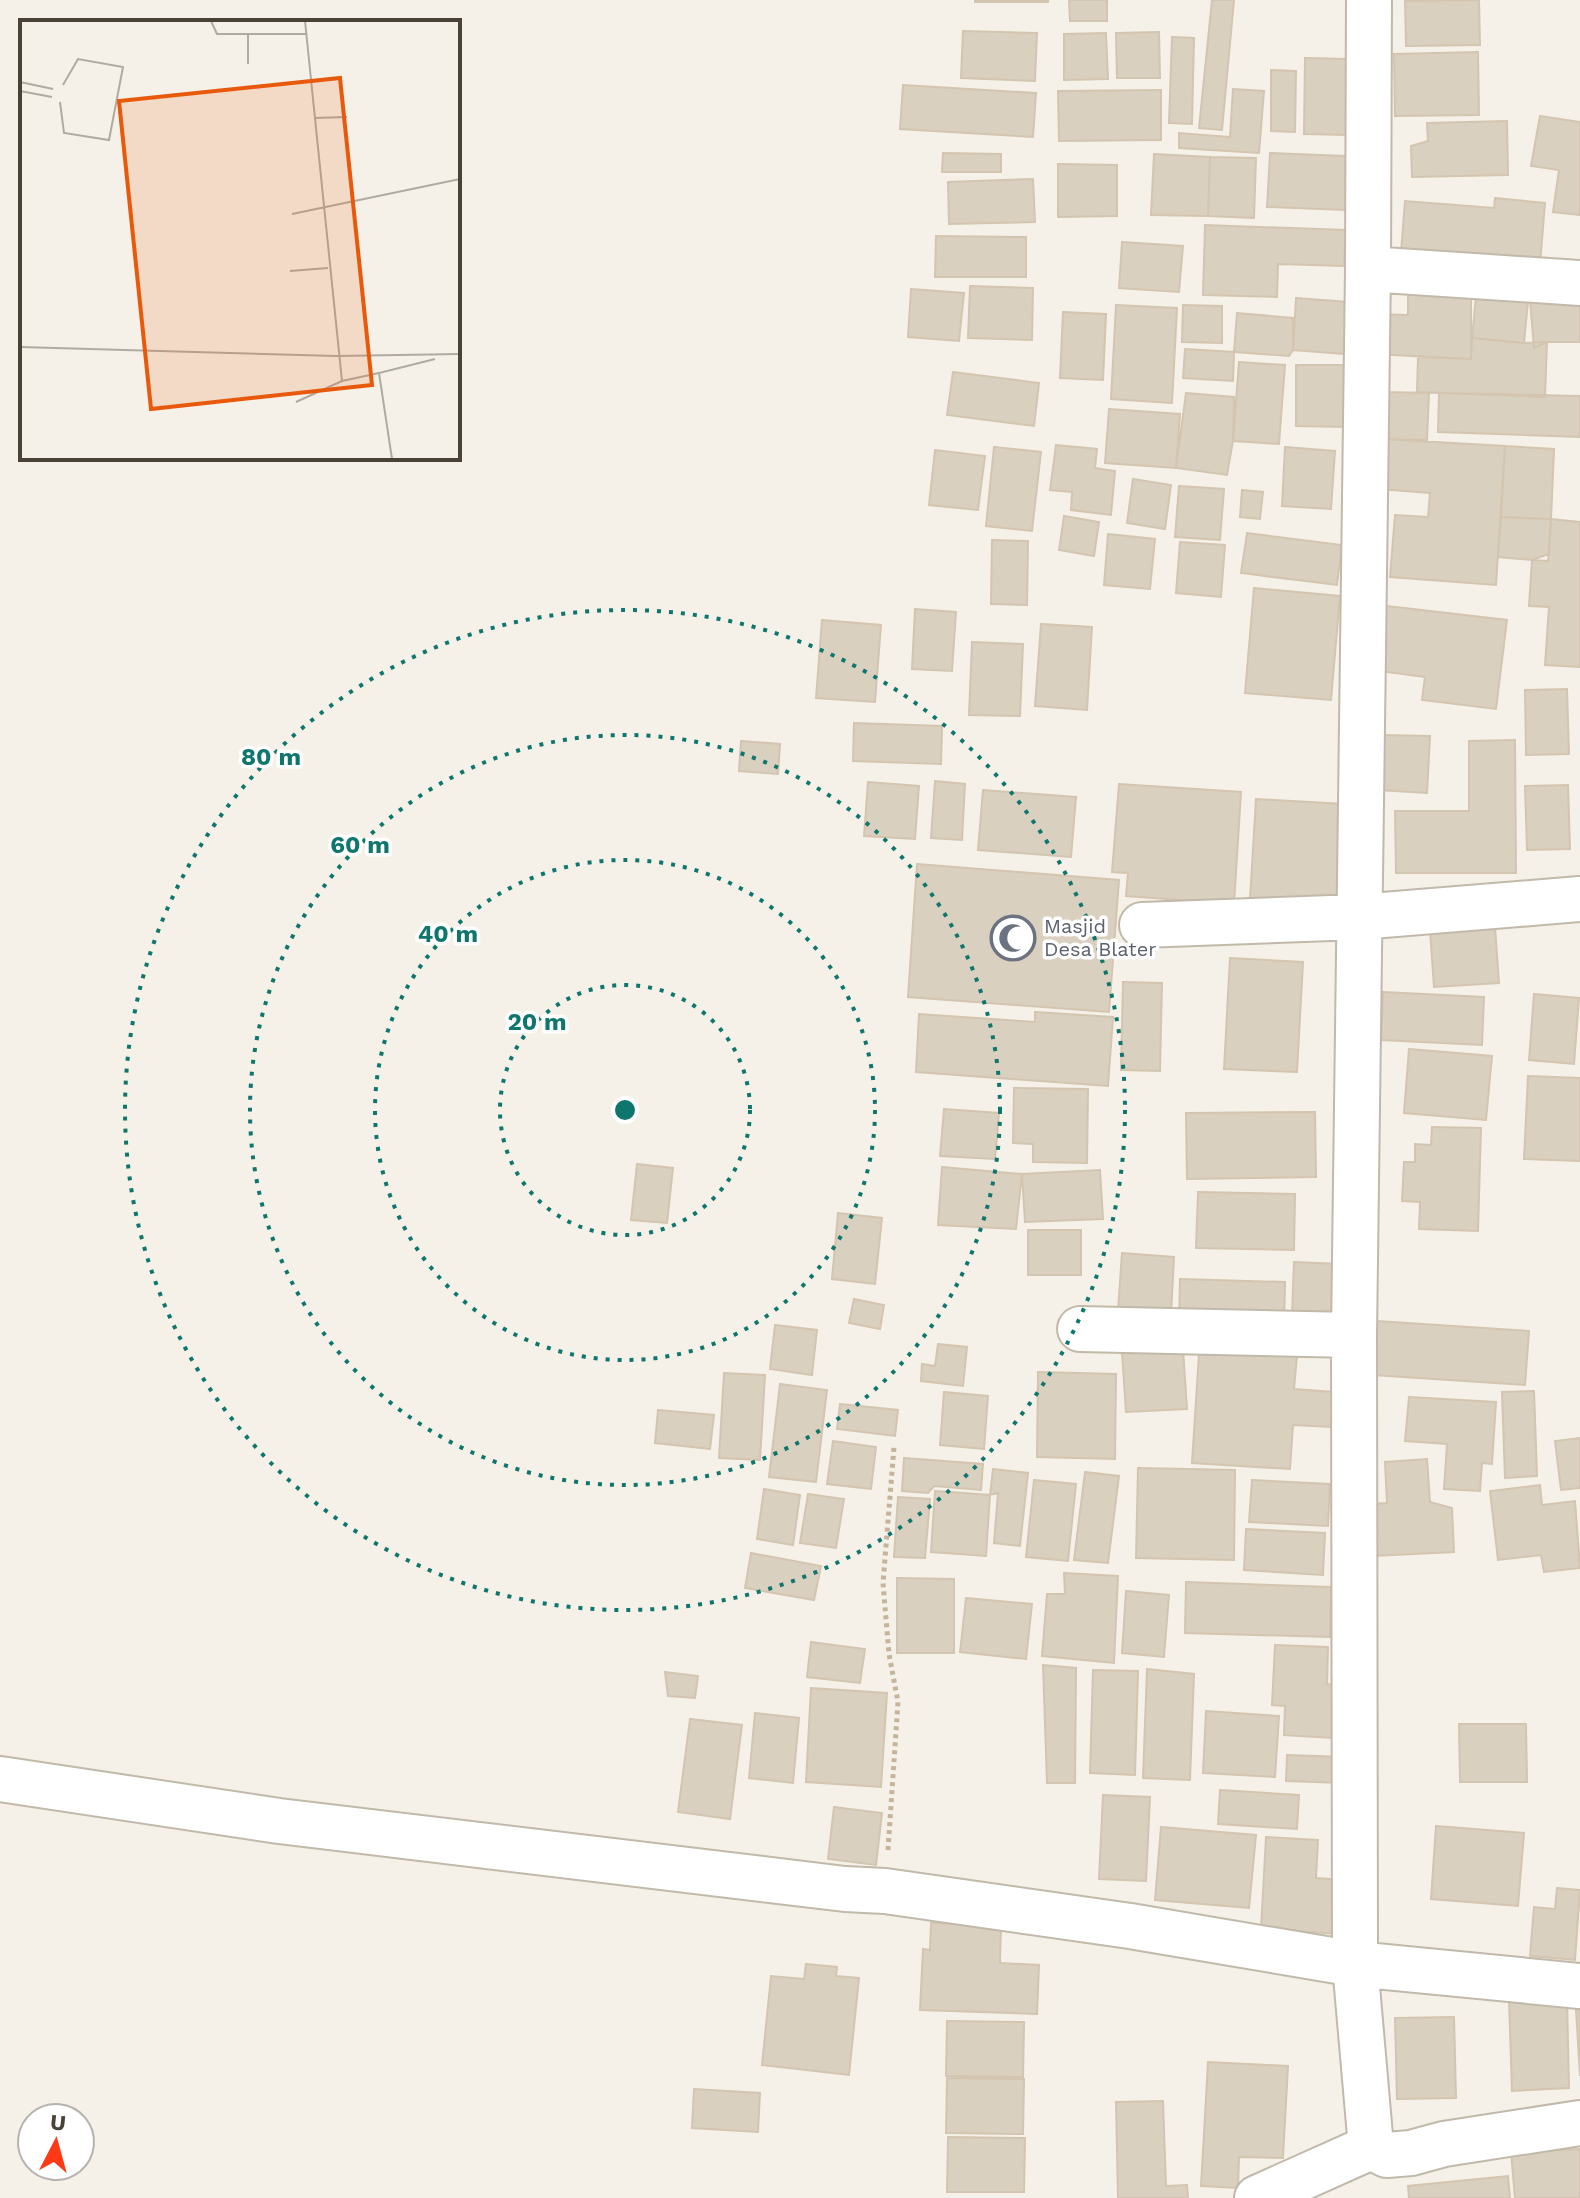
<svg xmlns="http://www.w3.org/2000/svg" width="1580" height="2198" viewBox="0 0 1580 2198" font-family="'Work Sans',sans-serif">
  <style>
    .building { fill: #dad0bf; stroke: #d3c5af; stroke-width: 2 }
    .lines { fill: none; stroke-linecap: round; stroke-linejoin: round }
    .street-casing { stroke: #c1b9aa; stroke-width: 48 }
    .path { stroke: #c4b59a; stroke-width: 5; stroke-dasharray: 4 4; stroke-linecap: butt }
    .street { stroke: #fff; stroke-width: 44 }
    .ring { fill: none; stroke: #0f766e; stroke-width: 4; stroke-dasharray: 4 8 }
    .labels { text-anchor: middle; stroke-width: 7; stroke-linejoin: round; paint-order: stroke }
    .worship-label { font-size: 20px; fill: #5b616d; stroke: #fff; text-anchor: start }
    .inset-road { fill: none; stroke: #b0aba1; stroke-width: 2 }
    .view { fill: #e8590c; fill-opacity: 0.15; stroke: #e8590c; stroke-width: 4 }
    .inset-edge { fill: none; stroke: #494236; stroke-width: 4 }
    .centre { fill: #0f766e; stroke: #fff; stroke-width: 4 }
    .ring-label { font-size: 24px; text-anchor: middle; font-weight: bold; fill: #0f766e; stroke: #fff; stroke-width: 7; stroke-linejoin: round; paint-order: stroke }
  </style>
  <rect width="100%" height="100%" fill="#f5f1e8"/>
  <path class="building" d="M975,0H1048V2H975Z
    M1069,0H1107V21H1070Z
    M1212,0H1234L1222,130L1199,128Z
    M1479,0L1480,45L1406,46L1405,1Z
    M963,31L1037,33L1035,81L961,78Z
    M1159,32L1160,78H1117L1116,33Z
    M1106,33L1108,79L1064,80V34Z
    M1172,37L1194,38L1192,124L1169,123Z
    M1478,52L1479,115L1395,116L1394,54Z
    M1305,58L1348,59L1347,135L1304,134Z
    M1271,70L1296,71L1295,132L1271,131Z
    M903,85L1036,93L1033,137L900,129Z
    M1233,89L1264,91L1259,153L1179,148V133L1230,137Z
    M1161,90V140L1059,141L1058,91Z
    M1540,116L1580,122V215L1553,212L1559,170L1531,166Z
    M1507,121L1508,175L1412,177L1411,146L1428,141L1427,123Z
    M943,153L1001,154V172H942Z
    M1270,153L1346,156L1345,210L1267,207Z
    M1154,154L1210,157L1208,216L1151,215Z
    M1210,157L1256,158L1254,218L1208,216Z
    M1058,164L1117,165V216L1058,217Z
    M1033,179L1035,222L949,224L948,182Z
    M1495,198L1545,203L1539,277L1400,266L1405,201L1494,208Z
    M1205,225L1346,230L1344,266L1278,264L1277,297L1203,295Z
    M936,236L1026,237V277H935Z
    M1122,242L1183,246L1179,292L1119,288Z
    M1383,281L1471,283V359L1373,354L1375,314L1408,315V294H1383Z
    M970,286L1033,288L1032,340L968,338Z
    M1477,286L1529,291L1524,343L1472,338Z
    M911,289L964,293L959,341L908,337Z
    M1580,297V342H1547L1534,348L1530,300Z
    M1296,298L1348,302L1344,354L1293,350Z
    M1116,305L1177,308L1172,403L1111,399Z
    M1183,305L1222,306V343L1182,342Z
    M1063,312L1106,314L1103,380L1060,378Z
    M1237,313L1293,318V350L1289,356L1234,352Z
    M1472,338L1524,343L1547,342L1545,397L1417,392L1418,357L1471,359Z
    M1185,349L1234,352L1233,381L1183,378Z
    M1239,362L1285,365L1279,444L1233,441Z
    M1296,365H1344V427L1296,426Z
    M953,372L1039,383L1034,426L947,415Z
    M1383,392L1429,393L1427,440L1382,439Z
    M1186,393L1234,397L1233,441L1227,475L1176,468Z
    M1439,393L1580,396V437L1438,432Z
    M1109,409L1180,414L1176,468L1105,463Z
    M1382,439L1505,446L1496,585L1390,577L1395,515L1428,517L1430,493L1379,489Z
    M1056,445L1097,449L1095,468L1115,471L1111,515L1071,510L1072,492L1050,490Z
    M1505,446L1554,449L1551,519L1501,517Z
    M994,447L1041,452L1032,531L986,526Z
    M1285,447L1335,451L1331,509L1282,506Z
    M935,450L985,456L978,510L929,505Z
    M1133,479L1171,485L1165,529L1127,523Z
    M1179,486L1224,489L1220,540L1175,537Z
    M1242,490L1263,492L1260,519L1240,517Z
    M1064,516L1099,522L1094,556L1059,550Z
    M1501,517L1551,519L1549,554L1532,560L1498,557Z
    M1551,519L1580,522V667L1545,665L1549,607L1529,606L1532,560L1548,561Z
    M1247,533L1342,545L1337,585L1241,573Z
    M1108,534L1155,539L1150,589L1104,585Z
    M992,540L1028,541L1027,605L991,604Z
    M1180,542L1225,545L1221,597L1176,593Z
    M1254,588L1340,596L1331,700L1245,693Z
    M1387,606L1507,620L1496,709L1422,700L1425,677L1379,671Z
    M915,609L956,612L952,671L912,669Z
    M822,620L881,625L875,702L816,698Z
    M1041,624L1092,627L1087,710L1035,706Z
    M972,642L1023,644L1020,716L969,715Z
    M1567,689L1569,754L1526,755L1525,690Z
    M854,723L942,726L941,764L853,761Z
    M1381,735L1430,736L1427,793L1379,790Z
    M1515,740L1516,873H1396L1395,811H1469V741Z
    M741,741L780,744L778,774L739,771Z
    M935,781L965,784L962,840L931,838Z
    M868,782L919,786L915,839L864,836Z
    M1119,784L1241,792L1234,904L1126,896L1128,873L1112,872Z
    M1568,785L1570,849L1527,850L1525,786Z
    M983,790L1076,797L1071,857L978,850Z
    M1256,799L1344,804L1338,904L1250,899Z
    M917,864L1119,880L1109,1012L908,997Z
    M1495,927L1499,983L1434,987L1430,931Z
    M1230,958L1303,962L1297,1072L1224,1069Z
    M1123,982L1162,983L1160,1071L1121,1070Z
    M1383,992L1484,997L1482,1045L1381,1040Z
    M1534,994L1579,998L1574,1064L1529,1060Z
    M1035,1012L1113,1017L1108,1086L916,1072L919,1014L1035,1022Z
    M1409,1049L1492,1056L1486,1120L1404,1113Z
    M1528,1076L1580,1078V1161L1524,1159Z
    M1014,1088L1088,1089L1087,1163L1033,1162V1144L1013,1143Z
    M944,1109L999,1113L995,1159L940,1156Z
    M1315,1112L1316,1177L1187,1179L1186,1113Z
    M1432,1127L1481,1128L1478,1231L1419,1229L1420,1202L1402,1201L1404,1162H1415V1144L1431,1145Z
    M637,1164L673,1168L667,1223L631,1220Z
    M942,1167L1022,1174L1016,1229L938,1225Z
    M1100,1170L1103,1219L1025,1222L1022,1174Z
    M1198,1192L1295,1194L1294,1250L1196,1248Z
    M838,1213L882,1218L875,1284L832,1279Z
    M1028,1230H1081V1275H1028Z
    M1122,1253L1174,1257L1171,1314L1118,1310Z
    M1294,1262L1340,1264L1339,1317L1292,1316Z
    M1180,1279L1285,1282L1284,1327L1179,1324Z
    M854,1299L884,1305L880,1329L849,1323Z
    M1377,1321L1529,1331L1525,1385L1373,1375Z
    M775,1325L817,1330L812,1375L770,1369Z
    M1200,1338L1298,1345L1294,1389L1334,1392L1331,1427L1293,1425L1290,1469L1192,1463Z
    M938,1344L967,1347L963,1386L921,1381L922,1364L935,1366Z
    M1183,1349L1187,1409L1126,1412L1122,1352Z
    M1038,1372L1116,1374L1115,1459L1037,1457Z
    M724,1373L765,1375L760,1460L719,1458Z
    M780,1384L827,1390L816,1482L769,1477Z
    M1534,1391L1537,1476L1505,1478L1502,1392Z
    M944,1392L988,1396L984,1449L940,1445Z
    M1409,1397L1496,1402L1492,1464L1482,1463L1480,1491L1444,1489L1447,1444L1405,1441Z
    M840,1404L898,1410L895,1436L837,1429Z
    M658,1410L714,1415L710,1449L655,1443Z
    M1580,1438V1488L1561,1490L1555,1441Z
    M833,1441L876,1447L871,1489L827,1484Z
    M904,1458L983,1464L981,1490L934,1486L928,1493L902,1491Z
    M1427,1459L1430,1502L1452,1508L1454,1552L1373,1556L1370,1504L1387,1503L1385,1462Z
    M1138,1468L1235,1470L1234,1560L1136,1558Z
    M993,1469L1028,1473L1020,1546L994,1543L998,1493L990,1495Z
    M1085,1472L1119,1476L1108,1563L1074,1560Z
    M1034,1480L1076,1484L1068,1561L1026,1557Z
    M1252,1480L1330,1484L1328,1526L1249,1522Z
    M1540,1485L1542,1505L1575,1501L1580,1568L1544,1572L1541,1555L1498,1560L1490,1491Z
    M764,1489L800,1495L793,1545L757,1539Z
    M935,1491L990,1495L986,1556L931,1552Z
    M808,1494L844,1499L836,1548L800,1543Z
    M898,1497L930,1499L925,1558L894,1557Z
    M1246,1529L1325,1533L1323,1575L1244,1570Z
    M751,1553L821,1566L814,1600L745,1588Z
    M1064,1573L1118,1576L1114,1663L1042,1656L1047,1594H1065Z
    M897,1578L954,1579V1653H897Z
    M1186,1582L1331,1587L1330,1637L1185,1633Z
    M1126,1591L1169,1595L1164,1657L1122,1653Z
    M966,1598L1032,1604L1026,1659L960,1652Z
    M811,1642L865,1649L860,1683L807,1677Z
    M1275,1645L1328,1647L1327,1684L1336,1685L1333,1738L1284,1735L1285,1706L1272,1705Z
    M1043,1665L1076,1668L1075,1783H1047Z
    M1147,1669L1194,1674L1190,1780L1143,1778Z
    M1093,1670L1138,1671L1135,1775L1090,1773Z
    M665,1672L698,1676L695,1698L668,1696Z
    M811,1688L887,1693L881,1787L806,1782Z
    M1206,1711L1279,1716L1275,1777L1203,1773Z
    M755,1713L799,1718L793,1783L749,1778Z
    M690,1719L742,1725L730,1819L678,1812Z
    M1459,1724H1526L1527,1782H1460Z
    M1287,1755L1344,1757L1343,1783L1286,1781Z
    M1220,1790L1299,1795L1297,1829L1218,1824Z
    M1103,1795L1150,1797L1146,1881L1099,1879Z
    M834,1807L882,1813L876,1865L828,1859Z
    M1436,1826L1524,1833L1518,1906L1431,1899Z
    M1161,1827L1256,1835L1249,1908L1155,1900Z
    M1266,1837L1318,1840L1316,1878L1343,1880L1340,1934L1261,1929Z
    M1557,1888L1580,1890L1575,1960L1530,1956L1534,1907L1555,1909Z
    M931,1923L1001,1925L1000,1963L1039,1965L1037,2014L920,2010L923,1949L930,1950Z
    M806,1964L837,1967L836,1976L859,1978L849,2075L762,2065L771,1976L804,1979Z
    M1567,1998L1569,2088L1512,2091L1509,2000Z
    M1576,2009H1580V2076Z
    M1454,2017L1456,2098L1397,2099L1395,2018Z
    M947,2021L1024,2022L1023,2077L946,2076Z
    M1208,2062L1288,2066L1283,2158L1239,2157L1238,2188L1201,2186Z
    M947,2078L1024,2079L1023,2134L946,2133Z
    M694,2089L760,2093L758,2132L692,2128Z
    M1163,2101L1166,2186L1187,2185L1188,2198H1118L1116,2102Z
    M948,2137L1025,2138L1024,2192H947Z
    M1580,2149V2198H1515L1511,2152Z
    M1508,2176L1510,2198H1409L1408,2186Z"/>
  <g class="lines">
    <g class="street-casing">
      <path id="street" d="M1369,0L1368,269L1354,1335L1355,1964L1371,2147L1387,2155L1411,2153L1444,2144L1580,2123
        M1368,269L1580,283
        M1142,925L1359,917L1580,899
        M1080,1329L1354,1335
        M0,1779L279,1821L845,1889L885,1891L1130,1926L1355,1964L1580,1986
        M1257,2198L1371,2147"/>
    </g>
    <path class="path" d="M888,1850L898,1702L889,1654L883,1583L894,1447"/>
    <use href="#street" class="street"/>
  </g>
  <g class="ring">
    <circle cx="625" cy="1110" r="125"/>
    <circle cx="625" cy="1110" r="250"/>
    <circle cx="625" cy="1110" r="375"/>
    <circle cx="625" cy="1110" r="500"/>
  </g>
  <defs>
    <g id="mosque-ring" transform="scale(2.3)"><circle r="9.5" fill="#fff" stroke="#6b7280" stroke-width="1.5"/><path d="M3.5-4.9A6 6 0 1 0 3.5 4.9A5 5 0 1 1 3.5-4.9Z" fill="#6b7280"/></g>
  </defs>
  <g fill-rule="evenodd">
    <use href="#mosque-ring" x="1013" y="938"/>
  </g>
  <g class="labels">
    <g class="worship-label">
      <text x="1044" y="933">Masjid<tspan x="1044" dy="23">Desa Blater</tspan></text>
    </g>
  </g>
  <g transform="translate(20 20)">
    <rect width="440" height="440" fill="#f5f1e8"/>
    <path class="inset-road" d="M191,1L197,14H286M285,1L322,361L359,353M228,14V44M0,62L33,69M0,71L32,77M40,82L44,113L89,120L103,47L58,39L43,65M294,98L327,97M272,194L440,159M270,251L308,248M0,327L317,336L440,334M276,382L322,361M372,439L359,353L415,339"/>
    <path class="view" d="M320,58L352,365L131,389L99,81Z"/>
    <rect width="440" height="440" class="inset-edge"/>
  </g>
  <circle cx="625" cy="1110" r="12" class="centre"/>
  <g class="ring-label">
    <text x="271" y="765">80 m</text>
    <text x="360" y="853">60 m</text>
    <text x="448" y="942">40 m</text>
    <text x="537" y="1030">20 m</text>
  </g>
  <g transform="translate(56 2142) rotate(6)"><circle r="38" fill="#ffffff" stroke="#b6b3af" stroke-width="2"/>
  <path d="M0-6L14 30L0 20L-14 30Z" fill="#ff3915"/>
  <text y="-12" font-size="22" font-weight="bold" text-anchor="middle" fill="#494236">U</text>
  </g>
</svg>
